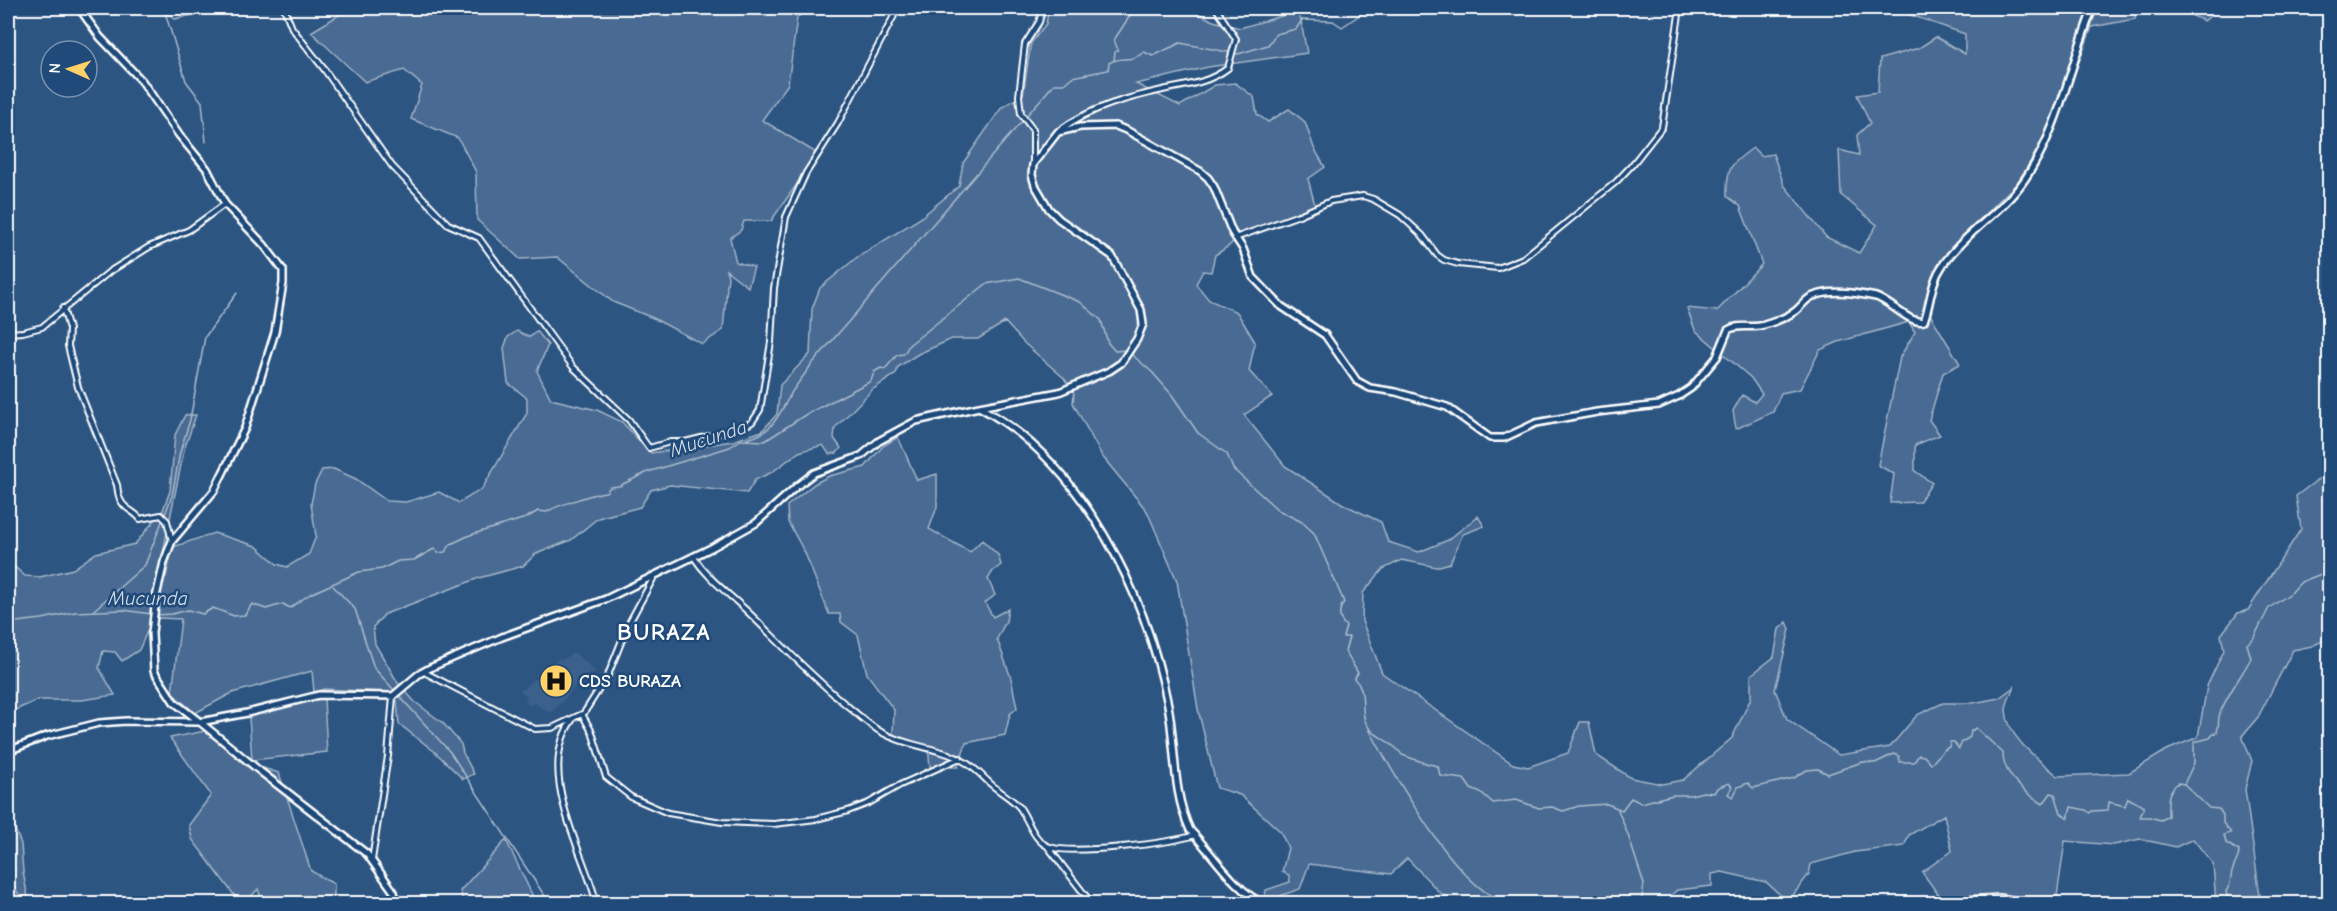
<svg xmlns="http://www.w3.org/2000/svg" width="2337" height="911" viewBox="0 0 2337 911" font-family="'Comic Neue',sans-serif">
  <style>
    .built { fill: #3b618b }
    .green { fill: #486b92; stroke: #a4b5c8; stroke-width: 1.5 }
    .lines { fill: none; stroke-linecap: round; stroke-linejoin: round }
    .stream { stroke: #acbcce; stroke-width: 1.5 }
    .street-casing { stroke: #fff; stroke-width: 8 }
    .secondary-casing { stroke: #fff; stroke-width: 10 }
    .street { stroke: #1f4a7a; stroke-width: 4 }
    .secondary { stroke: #1f4a7a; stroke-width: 5 }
    .labels { text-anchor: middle; stroke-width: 5; stroke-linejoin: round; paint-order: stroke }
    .poi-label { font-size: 18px; font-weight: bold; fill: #fff; stroke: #1f4a7a; text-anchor: start }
    .water-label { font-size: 20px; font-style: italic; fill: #d5dde6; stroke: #1f4a7a }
    .district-label { font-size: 24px; font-weight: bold; letter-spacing: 1.5px; fill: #fff; stroke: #1f4a7a }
  </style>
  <rect width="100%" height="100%" fill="#2c5582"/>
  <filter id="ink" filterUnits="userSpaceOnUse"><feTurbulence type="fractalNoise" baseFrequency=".0167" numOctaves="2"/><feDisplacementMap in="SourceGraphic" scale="12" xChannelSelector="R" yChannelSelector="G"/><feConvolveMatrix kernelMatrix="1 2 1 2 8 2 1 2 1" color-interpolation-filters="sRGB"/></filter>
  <g filter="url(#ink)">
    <path class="built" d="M574,652L596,672L583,679L574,687L567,697L550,713L534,703L531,706L525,702L527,697L520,691L534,679H537L559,658L562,660Z"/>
    <path class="green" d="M342,8H808L797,18L788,84L762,120L818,154L771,221H744L741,230L730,238L736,262L754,267L748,287L726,270L728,276L723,330L702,344L653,318L613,302L557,257L520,259L477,220L476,172L458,138L411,119L422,85L404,70L365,82L311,32L344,12Z
      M1049,8H1189L1213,21L1240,28L1299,11L1307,53L1208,67L1136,84L1180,106L1215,85L1235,83L1254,97L1257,114L1268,122L1289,109L1305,122L1314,148L1325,167L1308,179L1315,205L1237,238L1229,246L1215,255L1211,272L1203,271L1196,284L1209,300L1237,312L1255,342L1249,371L1272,396L1244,415L1285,466L1343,504L1381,522L1388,542L1419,552L1448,540L1478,516L1484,526L1463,534L1450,563L1436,567L1402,560L1383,569L1363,593L1362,621L1382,673L1513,764L1528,767L1568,753L1580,722H1589L1596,755L1631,778L1662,784L1683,780L1732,738L1751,698V675L1774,657L1779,629L1787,622L1790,629L1775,690L1787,719L1839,755L1890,747L1917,715L1943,703H1973L1999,698L2014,687C2011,694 2006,703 2006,710C2007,738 2038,759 2058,776L2129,773L2167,750L2198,737L2207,686L2224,650L2221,635L2238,613L2248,610L2301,529L2296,496L2329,471V638L2312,646L2293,650L2258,717L2242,736L2252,761L2245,789L2261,903H2216L2213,864L2193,839L2176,847L2140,839L2114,845L2065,841L2056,903L2004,895L1978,898L1940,897L1922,872L1952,851L1944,815L1909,835L1904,846L1855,852L1811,864L1809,874L1788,902L1766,882L1722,872L1712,874V886L1677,890L1662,903H1457L1441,894L1407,858L1391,874L1309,864L1300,889L1282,895L1278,903H1263L1266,890L1290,882L1289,875L1282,872L1288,848L1280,831L1240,795L1217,788L1198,709L1177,581L1147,511L1102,456L1073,403L1074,393L1064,378L1024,343L1005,322L978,339H952L918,354L898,367L896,374L873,389L835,428L834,438L841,448L837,453L829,454L823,445L799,452L772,472L755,480L747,493L670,485L651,490L640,507L598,518L571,540L536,554L523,566L479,578L385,614L373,627L375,644L398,683L415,702L443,723L461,744L463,753L474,774L463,779L434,751L399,724L397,701L384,692L324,689L314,692L312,671L232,693L195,713L172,693L181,619L158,618L149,627L139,650L122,661L115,652L103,651L99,668L115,695L82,700H38L8,713V511L9,562L25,576L40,577L73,569L96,553L135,544L163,510L170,491L175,435L185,415H196L184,450L158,577H166L173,547L214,533L256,546L277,564L287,567L309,554L316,536L311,504L315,484L322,470L334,469L356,479L387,501L406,502L439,492L459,503L482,489L527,413V398L508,383L504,348L508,337L517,331L530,337L537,331L548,345L537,371L551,399L597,410L622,422L651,453L733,441L762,431L777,414L780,385L810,354L812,309L820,288L856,258L919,219L959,186L963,163L1002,107L1023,95L1031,43L1046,24Z
      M1891,8H2137L2135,19L2092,27L2058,118L2017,183L1967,232L1946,266L1925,306L1960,364L1943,373L1929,420L1940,435L1915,445V471L1932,483L1919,502L1890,503L1894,474L1878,465L1900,357L1915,332L1909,322L1838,342L1820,350L1800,389L1781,393L1773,412L1736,429L1733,411L1742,395L1755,402L1762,394L1751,378L1695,330L1687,308L1717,311L1762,264L1740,206L1727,196C1726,168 1731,163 1753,148L1761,156L1773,154L1784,185L1826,237L1859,253L1877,225L1841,195L1839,150L1859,155L1857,135L1870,123L1857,95L1878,92L1880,59L1919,48L1936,37L1965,54V34Z
      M2169,8H2220L2204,21L2178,9Z
      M898,437L917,480L937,474V507L929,529L970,552L982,540L998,555L1001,565L993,571L988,579L995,595L985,603L993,617L1008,609L1006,621L997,639L1011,678L1017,708L1010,714L1005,735L966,743L958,767H930L928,747L893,735L894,710L867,674L858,635L841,622L840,614H829L805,553L788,522L787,506L814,484L829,476L865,467L883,446Z
      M324,698L327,752L252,760L249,717Z
      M205,731L257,766L279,773L311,871L334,884V903H263L258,889L245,903H240L192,839L189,825L211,795L170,738Z
      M8,812L21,844L23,872L29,903H8Z
      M506,840L536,903H464L460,891Z"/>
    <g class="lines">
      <path class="stream" d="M161,8L165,12L186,81L202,102L206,142
        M165,12L175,19L221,8
        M1114,60L1115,52L1118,50L1114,40L1135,8
        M1130,353L1152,372L1172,395L1198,433L1227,454L1233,469L1278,510L1302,522L1314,533L1344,602C1338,611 1338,619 1346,626L1343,637H1349L1345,651L1358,673L1354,679C1368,690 1359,709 1366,723C1372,737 1394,741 1402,755C1415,759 1425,764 1438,766L1440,776L1464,779L1471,789L1483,794L1493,803L1516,800L1539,808L1552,807L1563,811L1579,806L1607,804L1622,810L1631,798L1641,803L1673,795H1691L1703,792L1714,793L1717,788L1729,783L1732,787L1728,794L1733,797L1738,787L1748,783L1753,788L1794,778L1807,770L1818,769L1828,774L1862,762L1875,763L1894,754L1899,756L1900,762H1914L1919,755L1924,756L1931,764L1944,750L1949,747L1950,742H1954L1959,749L1962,742L1970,737L1971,731L1976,728L2003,753C2003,776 2026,793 2043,804L2051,793L2055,794L2061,813L2068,819L2071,807L2086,810L2090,813L2092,811L2108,810L2109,802L2125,806L2128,798L2144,807L2140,817H2149L2161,820L2168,816C2168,802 2166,792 2178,783L2184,784L2209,808L2219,809L2223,815V823L2231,833L2224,835L2226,843L2239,851C2239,859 2235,862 2233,869C2229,879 2233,880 2226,892L2229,900L2246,904
        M747,439C771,434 778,417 789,397C795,386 804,376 811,365L1054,84H1064L1072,77L1108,70L1109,63C1122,55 1130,64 1144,52L1153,56L1180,43L1238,54L1268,45L1276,34L1296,29L1302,20L1333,21L1342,27L1370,8
        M740,440L765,441L805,415L871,381L874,372L881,368L885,369L897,355L904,354L909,345L986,284L1019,278L1080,302L1101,320L1108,343L1115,351L1127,350
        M333,586L355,609L374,668L450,752L550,904
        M94,610L145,565L172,496L180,452L190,420L205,337L237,293
        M155,615L172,614L188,610L203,614L213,608L234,616L245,615L252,604L266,609L283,604L290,608L310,594L359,572L382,569L398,561L414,560L434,549L438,553L445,552L451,544L470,535L526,518L538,511L547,512C552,507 599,492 606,492L610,487L619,486L648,472L730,447L739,441
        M8,623L42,619L75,612L123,610L151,614
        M1369,729C1394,775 1444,864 1487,893C1494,897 1501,900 1508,904
        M2184,784L2194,763V742L2210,738L2213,734L2217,732C2219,726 2218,718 2220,713C2228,693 2241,677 2251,658L2247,644L2253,639L2269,608L2291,593L2301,582L2321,574L2330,567
        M1618,810L1628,835L1644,884L1641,904
        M8,875L24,904"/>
      <g class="street-casing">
        <path id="street" d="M284,8L292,28L324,69L392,166L448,224L479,238L573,367L629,420L649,448L670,442H685L741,428L752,422L760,410L771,342L774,288L786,217L806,173L838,123L898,8
          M1060,130C1090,107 1131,97 1167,89C1189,85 1210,82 1228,68L1236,39L1216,8
          M1033,163V130L1021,114L1019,96L1025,44L1039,22L1043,8
          M1235,238L1299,215L1331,201L1363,196L1373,199L1400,215L1422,235L1437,255L1444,260L1458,264L1498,268L1523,258L1616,182L1632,165L1662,127L1680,8
          M63,308L69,329L68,346L78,387L117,485C118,490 118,497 121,501C125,510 135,511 140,519L161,515L167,521L172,541
          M8,333L23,332L42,327L109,272L149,247L189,230L225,204
          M693,556C708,579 728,593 747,611C781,644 814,679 850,708C861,717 871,727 883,733C911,749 946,746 972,767C979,772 985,779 992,785C1001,793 1013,799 1020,808C1029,821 1034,842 1050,847C1073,855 1171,843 1195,835
          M424,672L535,729L552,728L584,713L608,675L628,625L654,577
          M582,714L592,732L606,777L631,797L668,813L722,822L774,824L816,819L848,811L869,803L900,785L960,758
          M573,719C534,771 583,849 597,904
          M1048,847L1092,904
          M372,860L388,756L393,696
          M1884,904L2000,897L2040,904"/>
      </g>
      <g class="secondary-casing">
        <path id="secondary" d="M79,8L100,37L142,81L179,135L207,169L225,204L264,245L283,270V283L275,332L245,428L214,491L172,541L164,562L156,597L152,633L154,671L174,702L200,722L247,713L319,695L393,696L419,674L432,667L502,637L606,599L711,548L756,523L797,486L814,473L861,456L879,441L916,421L979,407L1059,392L1109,371L1121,363L1137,339L1143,324L1141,310L1112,256L1059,219L1049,209L1035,185L1032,175L1033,164L1058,132L1080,127L1116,126L1128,131L1200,171L1208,178L1214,187L1232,232L1243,249L1253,277L1281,306L1325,335L1357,381L1370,388L1396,392L1447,407L1490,438H1504L1536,423L1597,412L1659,405L1679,396L1691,388L1717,357L1728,330C1738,323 1752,329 1764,325C1774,322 1785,318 1794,312C1800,308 1805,300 1811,297C1829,289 1858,293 1876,297C1891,302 1911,325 1924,321C1930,306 1930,289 1938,273C1959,235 2002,214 2025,179C2060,128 2070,64 2093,8
          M979,407C1083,462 1146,594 1168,705C1176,747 1172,792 1190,830C1212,853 1235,891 1264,904
          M8,751L47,736L99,723L126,721L200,722L261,772L367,854L394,892L397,904"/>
      </g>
      <use href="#street" class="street"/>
      <use href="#secondary" class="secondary"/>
    </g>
  </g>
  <defs>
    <g id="hospital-disc" transform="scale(1.725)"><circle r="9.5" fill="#ffd166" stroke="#1f4a7a"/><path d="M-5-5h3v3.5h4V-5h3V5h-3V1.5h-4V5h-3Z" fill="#111"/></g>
  </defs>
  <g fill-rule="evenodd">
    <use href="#hospital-disc" x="556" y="681"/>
  </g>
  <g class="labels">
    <g class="poi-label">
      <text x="579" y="687">CDS BURAZA</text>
    </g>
    <g class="water-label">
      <text transform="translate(708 438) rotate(-18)" y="7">Mucunda</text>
      <text x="148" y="605">Mucunda</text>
    </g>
    <g class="district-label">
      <text x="664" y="640">BURAZA</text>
    </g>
  </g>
  <rect width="2337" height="911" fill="none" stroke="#1f4a7a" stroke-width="30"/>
  <rect x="15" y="15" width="2307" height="881" fill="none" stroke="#fff" stroke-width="2" filter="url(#ink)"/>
  <g transform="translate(69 69) rotate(273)"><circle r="28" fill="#1f4a7a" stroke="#7992af" stroke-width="1.5"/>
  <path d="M0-4.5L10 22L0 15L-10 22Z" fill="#ffd166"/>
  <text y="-9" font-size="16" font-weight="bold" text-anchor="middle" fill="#ffffff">N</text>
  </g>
</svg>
